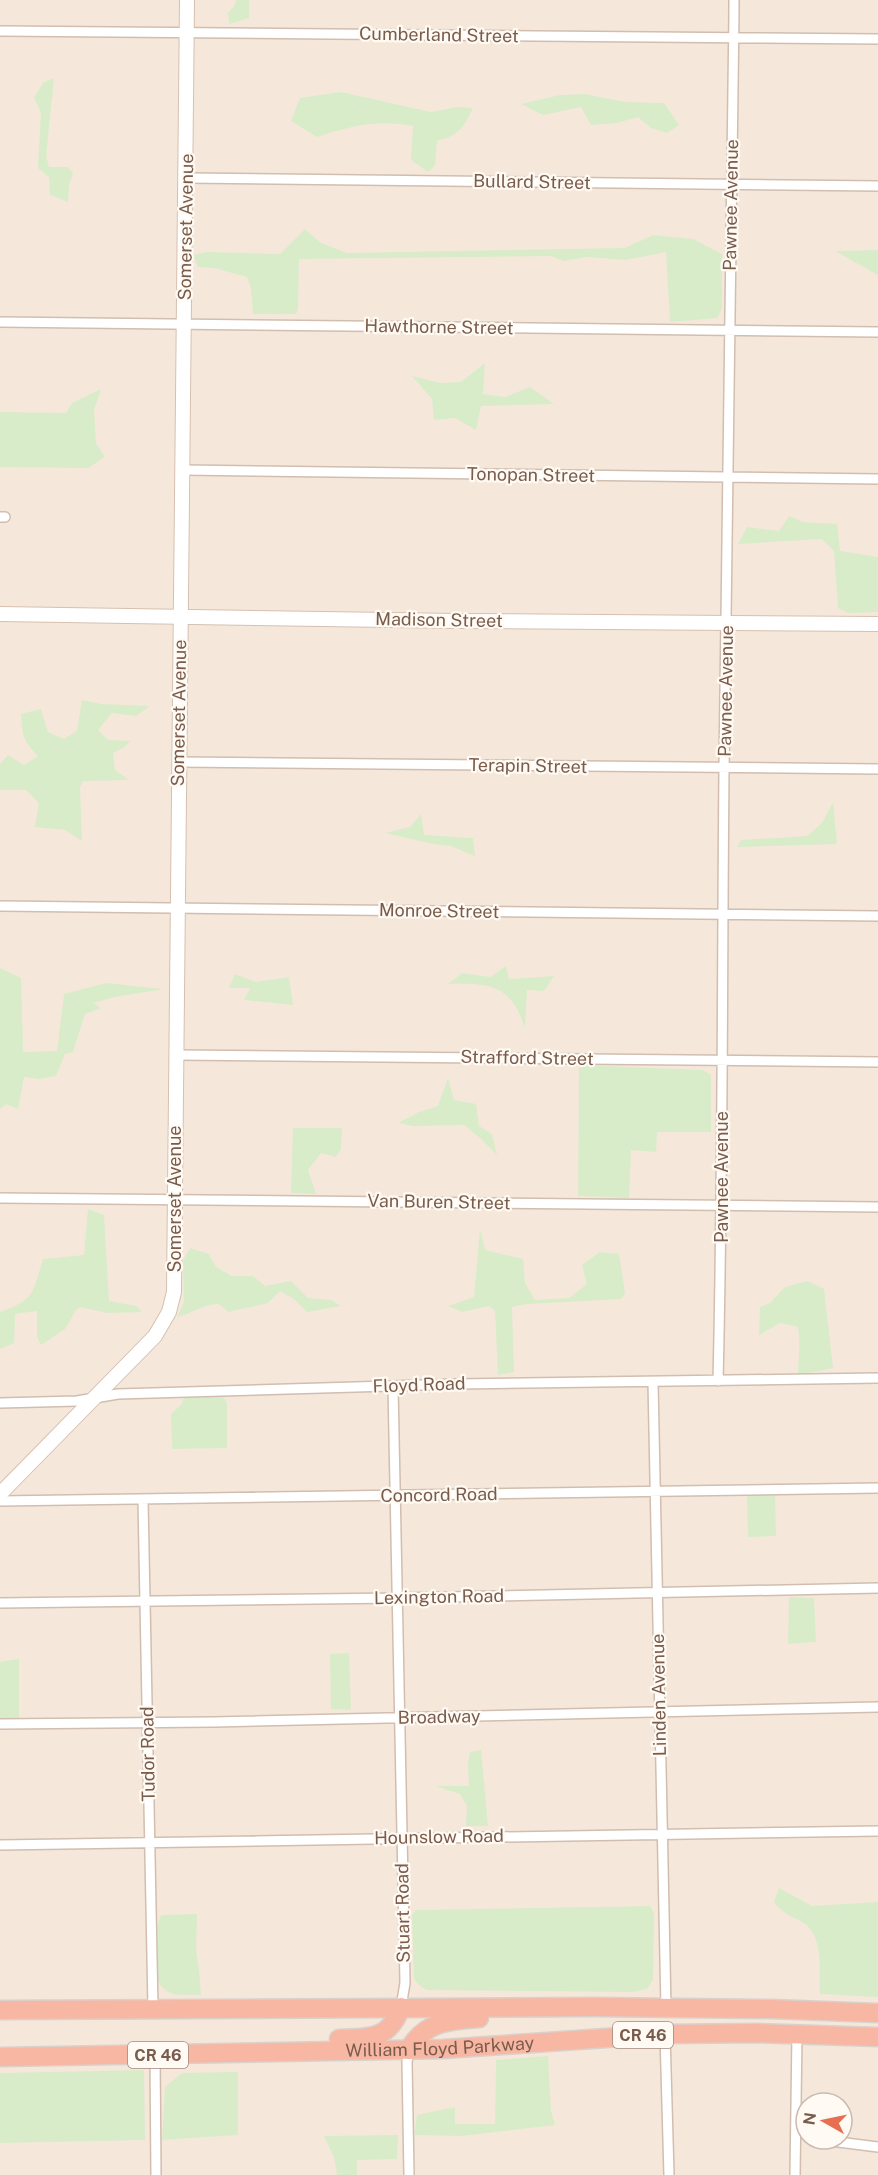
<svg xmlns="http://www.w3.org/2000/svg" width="878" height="2175" viewBox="0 0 878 2175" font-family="'Public Sans',sans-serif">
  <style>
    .residential { fill: #f5e8da; fill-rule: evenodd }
    .green { fill: #d8ecc9 }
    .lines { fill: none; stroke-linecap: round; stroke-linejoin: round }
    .street-casing { stroke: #d1beb0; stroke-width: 12 }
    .secondary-casing { stroke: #d6c0b0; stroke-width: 16 }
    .highway-casing { stroke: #dad1cd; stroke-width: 21 }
    .street { stroke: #fff; stroke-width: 9 }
    .secondary { stroke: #fff; stroke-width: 14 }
    .highway { stroke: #f7b7a3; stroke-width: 18 }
    .labels { text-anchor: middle; stroke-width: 4.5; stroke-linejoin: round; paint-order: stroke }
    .shield { fill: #fffaf3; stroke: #a28b7f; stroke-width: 1.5 }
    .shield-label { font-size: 16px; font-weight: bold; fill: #7a5c4d }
    .street-label { font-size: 18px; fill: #7a5c4d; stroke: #fffaf3 }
  </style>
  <rect width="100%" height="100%" fill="#fdf6ec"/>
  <path class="residential" d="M0,0H878V2175H0ZM806,2103H842V2139H806Z"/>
  <path class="green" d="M236,0H249V18L229,24L228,13L235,5Z
    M54,78L46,156L49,167H68L73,173L69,185L68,202L50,195L49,177L38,168L41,112L34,98L43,83Z
    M341,92L431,112L458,107L473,108C463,128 460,135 437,141L435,165L428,172L411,160L413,126C380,119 349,126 317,137L291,121L300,98Z
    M585,94L625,102L664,103L679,125L667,133L651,128L638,117L617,123L591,125L581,107L543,115L521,104L560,95Z
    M305,229L321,243L347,253L625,248L653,235L693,239L722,254V309L717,318L670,322L666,252L625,260L587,257L564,261L551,256L299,259L298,309L296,314H253L251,288L247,277L214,268L198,267L193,255L206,252L280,254Z
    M878,250V275L835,251Z
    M485,363L483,394L505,397L530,387L554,404L481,406L476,430L455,418L434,420L432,399L412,376L440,383L461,382Z
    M101,389L94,410L96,443L105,457L88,468L0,467V412L66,413L72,403Z
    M789,516L803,522L837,524L840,551L878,557V612L848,613L838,608L834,551L822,539L738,544L747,527L779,531Z
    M82,700L101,704L150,706L136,716L112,713L98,730L108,740L130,741L125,747L113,753L115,770L129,780L83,781L80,787L82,841L65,830L35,827L39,803L26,790H0V764L8,755L24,765L38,756C23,740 22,736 21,714L41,709L48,732L64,739L77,731Z
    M833,802L837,844L737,847L741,840L807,836L822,823Z
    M421,814L424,835L473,838L475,856L451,846L433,844L385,833L410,827Z
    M506,966L509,979L554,976L544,991L527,990L525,1028C511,984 489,983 448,984L462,973L490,977Z
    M0,968L21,978L23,1052L57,1051L64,994L106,983L163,989L115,997L93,1003L101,1008L85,1014L73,1052L65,1054L56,1076L39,1079L24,1077L18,1109L6,1104L0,1109Z
    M235,974L256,982L289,977L293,1005L244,1000L250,988H229Z
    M579,1065L703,1070L711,1075V1132H657L656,1152L631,1150L629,1198L578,1196Z
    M448,1078L454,1100L476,1104L479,1126L492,1134L497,1155L481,1139L464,1125L413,1126L398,1123L419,1112L438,1106Z
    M293,1128H342L341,1149L336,1157L321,1153L308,1170L316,1194L291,1193Z
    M88,1209L104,1215L109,1301L136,1306L142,1312L107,1313L80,1307L76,1310L65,1329L41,1345L37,1337V1311L15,1314L14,1343L0,1349V1312C35,1300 33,1292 43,1259L84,1255Z
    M480,1229L485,1250L523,1259L525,1283L535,1300L569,1298L587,1284L582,1265L600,1252L619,1254L625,1293L621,1299L527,1304L512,1307L514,1372L498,1375L495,1311L489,1306L462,1312L448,1306L474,1297Z
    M190,1248L209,1254L216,1267L232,1276H253L265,1286L291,1281L308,1298L331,1300L341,1306L307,1312L294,1299L280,1291L268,1303L228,1312L219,1304C204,1303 192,1314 177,1317L184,1302L183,1261Z
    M807,1281L824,1289L833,1368L798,1375C798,1358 801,1345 798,1327L780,1323L759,1335L760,1307L770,1303L785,1287Z
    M222,1395L227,1403V1448L172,1449L171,1414L181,1405L185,1396Z
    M747,1494H775L776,1536L748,1537Z
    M789,1597L814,1598L816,1642L788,1644Z
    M349,1653L351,1710L331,1709L330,1654Z
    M19,1659V1720H0V1662Z
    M481,1750L488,1826H466L467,1806L460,1794L436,1786H469L468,1763L470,1752Z
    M779,1888L812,1906L878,1902V1997L820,1994C819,1973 824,1937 804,1923C792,1916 782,1914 774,1902Z
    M650,1906L654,1913L653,1980L647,1989L632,1992L427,1990L421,1987L414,1979L412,1915L416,1910Z
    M197,1914L196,1949L199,1969L201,1995C183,1994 166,1999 158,1980V1924L161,1915Z
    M548,2056L551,2111L555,2125L462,2136L414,2135L417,2115L455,2107V2124H495L496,2060Z
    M144,2070L145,2140L0,2143V2073Z
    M238,2072V2135L162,2140L165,2087L182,2073Z
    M398,2135L397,2159L357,2160V2175H337L334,2157L324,2136Z"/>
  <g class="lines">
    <g class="street-casing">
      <path id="street" d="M0,31L878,39
        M187,178L878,186
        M0,322L878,332
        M183,470L878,479
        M0,517H5
        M179,762L878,769
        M0,906L878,916
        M176,1055L878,1062
        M0,1198L878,1207
        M718,1381C723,1178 722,974 724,770C727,514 733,257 734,0
        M653,1382L666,2008
        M393,1386L405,1983L401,2007
        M0,1403L77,1401L118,1394L457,1384L878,1378
        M143,1500L153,2008
        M0,1501L878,1488
        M0,1603L397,1598L878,1588
        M0,1724L214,1722L878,1707
        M0,1845L878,1831
        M665,2034L669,2175
        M155,2055L156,2175
        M815,2139L878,2147
        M409,2175L407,2062L409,2050
        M795,2175L797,2034"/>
    </g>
    <g class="secondary-casing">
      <path id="secondary" d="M0,614L458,621L878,624
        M0,1494L155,1336L169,1312L174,1292L187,0"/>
    </g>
    <g class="highway-casing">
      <g id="highway">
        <path d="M0,2010L594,2007L771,2009L878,2013"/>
        <path d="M339,2039C370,2038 389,2040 401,2007"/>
        <path d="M409,2050C424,2021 451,2020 479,2018"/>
        <path id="s1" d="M0,2057L443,2049L665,2034L758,2033L878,2037"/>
      </g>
    </g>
    <use href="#street" class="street"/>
    <use href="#secondary" class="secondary"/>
    <use href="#highway" class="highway"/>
  </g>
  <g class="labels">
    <g class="shield">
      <rect x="613" y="2022" width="60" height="26" rx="4.5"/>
      <rect x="128" y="2042" width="60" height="26" rx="4.5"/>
    </g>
    <g class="shield-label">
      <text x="643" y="2041">CR 46</text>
      <text x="158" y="2061">CR 46</text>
    </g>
    <g class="street-label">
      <text transform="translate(439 35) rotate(1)" y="6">Cumberland Street</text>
      <text transform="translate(532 182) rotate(1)" y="6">Bullard Street</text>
      <text transform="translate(731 205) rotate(-89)" y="6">Pawnee Avenue</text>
      <text transform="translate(186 227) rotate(-89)" y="6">Somerset Avenue</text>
      <text transform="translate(439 327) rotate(1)" y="6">Hawthorne Street</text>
      <text transform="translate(531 475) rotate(1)" y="6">Tonopan Street</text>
      <text transform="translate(439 620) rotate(1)" y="6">Madison Street</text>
      <text transform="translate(726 691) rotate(-89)" y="6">Pawnee Avenue</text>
      <text transform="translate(179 713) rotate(-89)" y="6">Somerset Avenue</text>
      <text transform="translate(528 766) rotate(1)" y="6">Terapin Street</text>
      <text transform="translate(439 911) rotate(1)" y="6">Monroe Street</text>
      <text transform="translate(527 1058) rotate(1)" y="6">Strafford Street</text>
      <text transform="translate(722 1177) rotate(-90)" y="6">Pawnee Avenue</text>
      <text transform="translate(175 1199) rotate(-90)" y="6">Somerset Avenue</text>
      <text transform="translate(439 1202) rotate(1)" y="6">Van Buren Street</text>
      <text transform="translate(419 1385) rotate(-2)" y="6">Floyd Road</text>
      <text transform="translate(439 1495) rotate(-1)" y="6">Concord Road</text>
      <text transform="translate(439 1597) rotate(-1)" y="6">Lexington Road</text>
      <text transform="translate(659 1695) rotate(-91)" y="6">Linden Avenue</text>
      <text transform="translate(439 1717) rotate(-1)" y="6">Broadway</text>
      <text transform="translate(148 1754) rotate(-91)" y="6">Tudor Road</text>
      <text transform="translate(439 1837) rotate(-1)" y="6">Hounslow Road</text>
      <text transform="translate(403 1913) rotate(-91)" y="6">Stuart Road</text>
      <text dy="6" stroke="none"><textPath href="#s1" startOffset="440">William Floyd Parkway</textPath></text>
    </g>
  </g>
  <g transform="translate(824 2121) rotate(279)"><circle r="28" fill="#fffaf3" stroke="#cabbb1" stroke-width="1.5"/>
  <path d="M0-4.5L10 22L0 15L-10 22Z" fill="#e76f51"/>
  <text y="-9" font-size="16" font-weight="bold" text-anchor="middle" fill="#7a5c4d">N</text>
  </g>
</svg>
